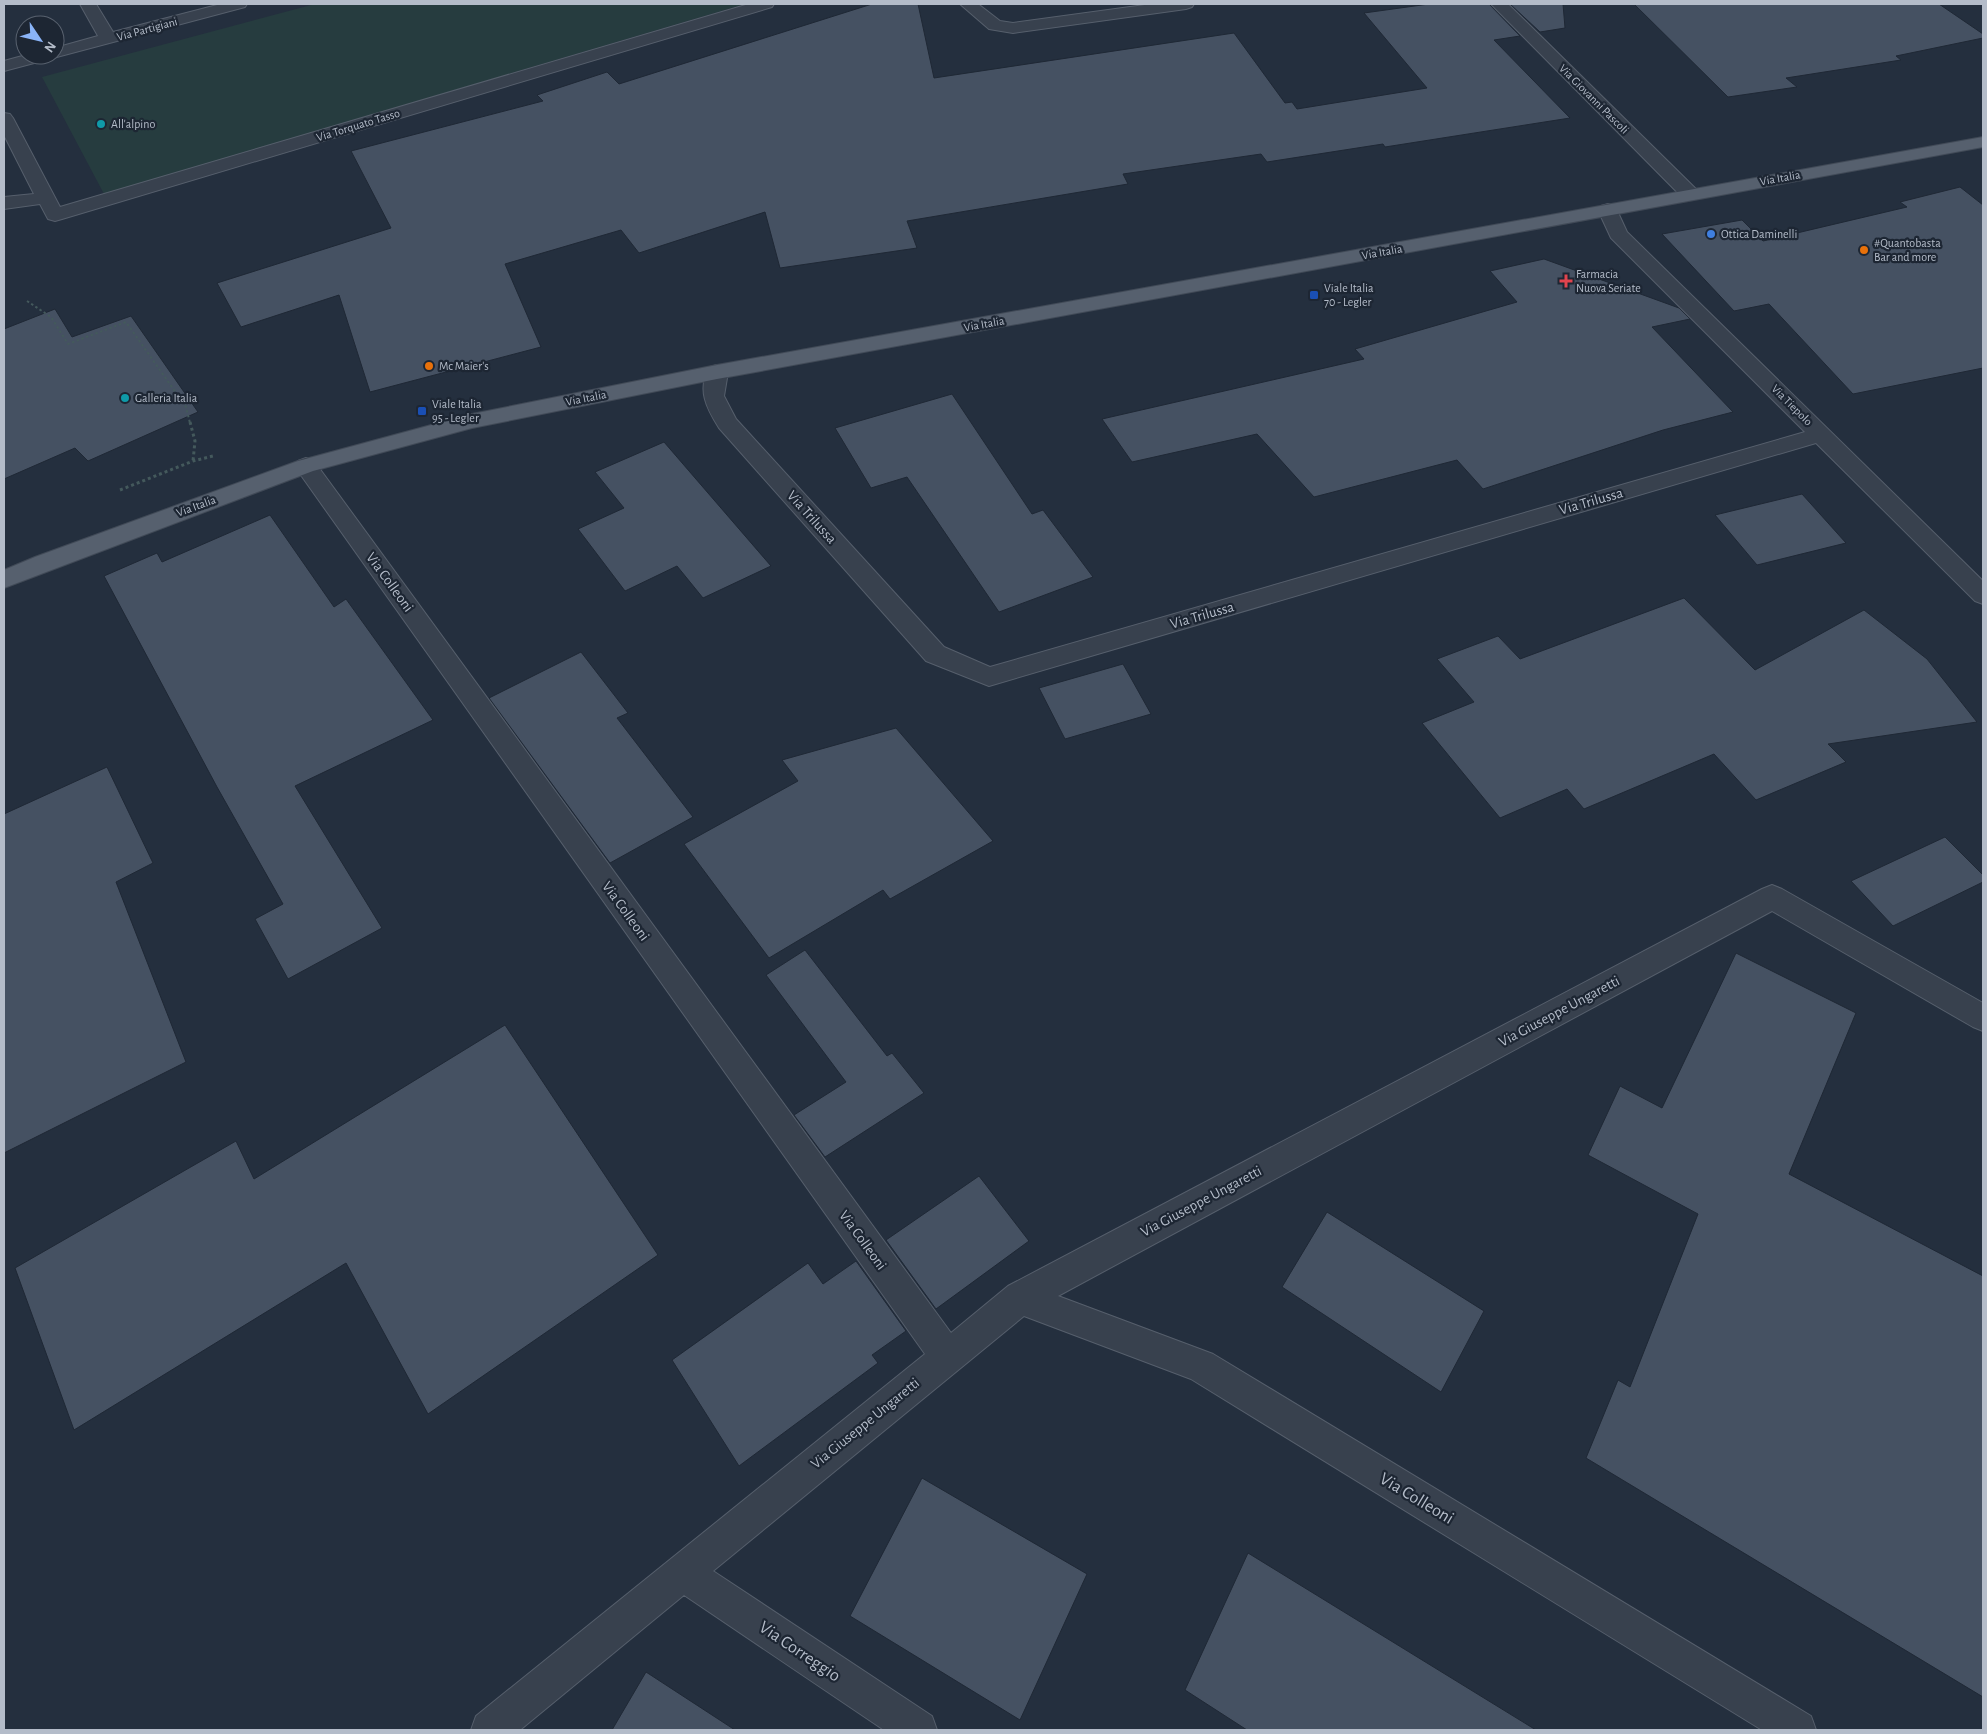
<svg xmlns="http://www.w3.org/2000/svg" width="1987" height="1734" viewBox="0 0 1987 1734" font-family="'Alegreya Sans',sans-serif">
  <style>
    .green { fill: #263c3f }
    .building { fill: #455162; stroke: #1f2835 }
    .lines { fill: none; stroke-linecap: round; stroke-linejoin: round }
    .minor-casing { stroke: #565f6c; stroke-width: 2 }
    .major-casing { stroke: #414a57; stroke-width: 2 }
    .path-far1 { stroke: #44595c; stroke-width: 2; stroke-dasharray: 2.5 2.5; stroke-linecap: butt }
    .path { stroke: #44595c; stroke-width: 3; stroke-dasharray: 3 3; stroke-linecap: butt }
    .minor { fill: #38414e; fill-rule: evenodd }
    .major { fill: #56606e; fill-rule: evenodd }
    .culture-dot { fill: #0f9aa8; stroke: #1d2633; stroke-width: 2 }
    .shop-dot { fill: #3f7fe0; stroke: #1d2633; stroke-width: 2 }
    .food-dot { fill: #e8710a; stroke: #1d2633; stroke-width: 2 }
    .health-dot { fill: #e0444e; stroke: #1d2633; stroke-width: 2 }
    .transit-dot { fill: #1a4fb4; stroke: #1d2633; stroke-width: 2 }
    .labels { text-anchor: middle; stroke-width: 4.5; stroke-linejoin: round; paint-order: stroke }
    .far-street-label { font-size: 12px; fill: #b4bcc9; stroke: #1d2633 }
    .far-poi-label { font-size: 12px; fill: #b4bcc9; stroke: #1d2633; text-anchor: start }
    .street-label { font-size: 15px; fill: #b4bcc9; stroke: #1d2633 }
    .near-street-label { font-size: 18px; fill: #b4bcc9; stroke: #1d2633 }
  </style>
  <rect width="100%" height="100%" fill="#242f3e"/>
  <path class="green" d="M315,4H745L104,194L42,77Z"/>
  <path class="building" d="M872,4H918L934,78L1234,33L1285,103L1292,102L1297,109L1427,88L1364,13L1429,4H1489L1520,36L1494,40L1570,118L1385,147L1383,144L1267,162L1261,154L1123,174L1128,184L907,221L917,248L780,268L765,212L639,253L621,230L505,264L541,347L370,392L339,295L241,327L217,283L391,228L351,151L543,101L537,95L607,72L619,84Z
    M1510,4H1563L1565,28L1540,32Z
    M1634,4H1939L1983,34V38L1896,56L1901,60L1786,78L1797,87L1728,97Z
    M1960,187L1983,205V368L1853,394L1769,304L1734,311L1662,234L1742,220L1763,241L1907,207L1900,202Z
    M1544,259L1679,308L1690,319L1652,327L1733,412L1663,430L1483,489L1457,460L1314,497L1257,434L1132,462L1102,419L1364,359L1355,349L1517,302L1490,271Z
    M55,309L72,337L131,316L198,412L88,461L75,448L4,479V329Z
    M952,394L1032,514L1043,510L1093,577L999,612L907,477L871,488L835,428Z
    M664,442L771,566L703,598L677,566L625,591L578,529L624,508L595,472Z
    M1802,494L1846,543L1757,565L1715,515Z
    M270,515L334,607L346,599L433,720L295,786L382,928L288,979L255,919L283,904L217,787L104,576L157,553L162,562Z
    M1684,598L1755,670L1864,610L1927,659L1977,722L1828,744L1846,762L1756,800L1714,754L1584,809L1567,789L1500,818L1422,723L1474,702L1437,659L1498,636L1520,659Z
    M581,652L628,713L617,718L693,817L610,863L489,698Z
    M1123,664L1151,714L1065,739L1039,688Z
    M896,728L993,841L890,899L883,890L769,958L684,844L798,781L782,760Z
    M107,767L153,863L116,882L186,1062L4,1153V814Z
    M1945,837L1983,875V882L1893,926L1851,881Z
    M805,950L887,1056L892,1053L924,1093L825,1157L794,1115L846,1082L766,975Z
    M1736,953L1856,1013L1789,1174L1983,1276V1697L1586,1458L1618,1380L1630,1387L1698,1214L1588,1155L1620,1086L1662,1108Z
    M505,1025L658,1255L428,1414L346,1263L74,1430L15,1268L236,1141L254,1179Z
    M979,1176L1029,1241L936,1309L886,1240Z
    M1327,1212L1484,1311L1441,1392L1282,1287Z
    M856,1261L906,1331L872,1355L878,1363L739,1466L672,1360L808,1263L823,1284Z
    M922,1478L1087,1574L1020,1720L850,1616Z
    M1248,1553L1536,1730H1247L1185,1690Z
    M646,1672L735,1730H612Z"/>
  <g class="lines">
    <g class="minor-casing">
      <path id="minor" d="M80,4H96L113,32L221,4H247L245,7L4,71V61L26,55H55V48L98,36Z
        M749,4H774L772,7L62,219L55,221L48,219L40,204L4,209V197L34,194L4,135V113L10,114L13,118L60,207Z
        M960,4H978L1000,21L1013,23L1152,4H1194L1192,7L1186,9L1013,33L989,29Z
        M1491,4H1508L1697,190L1699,194L1697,198L1690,200L1683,198Z
        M1608,204L1615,206L1627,232L1983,581V604L1975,601L1816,443L989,686L926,661L719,428C707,409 696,389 710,367L717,365L724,367L728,372L724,396L736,419L944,647L990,667L1805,432L1611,238L1598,210L1601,206Z
        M306,458L314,461L951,1333L1008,1286L1762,889L1772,885L1782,889L1983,1003V1031L1973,1027L1772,911L1058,1296L1213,1354L1811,1716L1816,1730H1762L1191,1379L1024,1316L713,1571L932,1716L937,1730H884L684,1595L520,1730H471L476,1716L925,1354L298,471L295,466L298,461Z"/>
    </g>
    <g class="major-casing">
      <path id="major" d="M1983,137V147L717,379L472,428L313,471L4,588V570L35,557L298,461L472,414L717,365Z"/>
    </g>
    <path class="path-far1" d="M27,301L51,317L68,344L126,322L186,407L190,423"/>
    <path class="path" d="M190,422L195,441L193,461
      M120,490L193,461L213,456"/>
    <use href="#minor" class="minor"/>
    <use href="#major" class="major"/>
  </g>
  <g class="culture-dot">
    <circle cx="101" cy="124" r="5"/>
    <circle cx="125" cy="398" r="5"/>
  </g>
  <circle class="shop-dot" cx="1711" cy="234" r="5"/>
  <g class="food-dot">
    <circle cx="1864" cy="250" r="5"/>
    <circle cx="429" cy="366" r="5"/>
  </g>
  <path class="health-dot" d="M1563.5 273.5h5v5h5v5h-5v5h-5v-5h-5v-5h5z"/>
  <g class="transit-dot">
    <rect x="1309" y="290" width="10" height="10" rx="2.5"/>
    <rect x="417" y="406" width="10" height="10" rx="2.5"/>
  </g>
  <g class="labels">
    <g class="far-street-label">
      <text transform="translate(147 29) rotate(-15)" y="4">Via Partigiani</text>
      <text transform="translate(1594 99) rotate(45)" y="4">Via Giovanni Pascoli</text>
      <text transform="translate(358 125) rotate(-17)" y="4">Via Torquato Tasso</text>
      <text transform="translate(1780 178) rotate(-10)" y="4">Via Italia</text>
      <text transform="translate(1382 252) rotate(-10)" y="4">Via Italia</text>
      <text transform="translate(984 324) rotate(-10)" y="4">Via Italia</text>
      <text transform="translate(586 398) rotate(-11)" y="4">Via Italia</text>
      <text transform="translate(1792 405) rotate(45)" y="4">Via Tiepolo</text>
      <text transform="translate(196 506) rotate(-20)" y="4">Via Italia</text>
    </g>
    <g class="far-poi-label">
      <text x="111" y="128">All'alpino</text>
      <text x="1721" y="238">Ottica Daminelli</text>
      <text x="1874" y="247">#Quantobasta<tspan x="1874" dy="14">Bar and more</tspan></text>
      <text x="1576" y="278">Farmacia<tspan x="1576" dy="14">Nuova Seriate</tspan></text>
      <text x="1324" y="292">Viale Italia<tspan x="1324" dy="14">70 - Legler</tspan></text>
      <text x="439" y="370">Mc Maier's</text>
      <text x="135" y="402">Galleria Italia</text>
      <text x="432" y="408">Viale Italia<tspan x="432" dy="14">95 - Legler</tspan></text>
    </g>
    <g class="street-label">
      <text transform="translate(1591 501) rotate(-16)" y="5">Via Trilussa</text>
      <text transform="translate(812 517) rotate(48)" y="5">Via Trilussa</text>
      <text transform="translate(390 582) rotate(54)" y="5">Via Colleoni</text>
      <text transform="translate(1202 615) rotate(-16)" y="5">Via Trilussa</text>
      <text transform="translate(626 911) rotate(54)" y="5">Via Colleoni</text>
      <text transform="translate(1559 1011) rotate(-28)" y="5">Via Giuseppe Ungaretti</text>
      <text transform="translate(1201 1201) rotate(-28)" y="5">Via Giuseppe Ungaretti</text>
      <text transform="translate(863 1240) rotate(54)" y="5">Via Colleoni</text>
      <text transform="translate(865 1423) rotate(-39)" y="5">Via Giuseppe Ungaretti</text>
    </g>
    <g class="near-street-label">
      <text transform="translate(1417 1498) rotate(31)" y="6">Via Colleoni</text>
      <text transform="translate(800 1651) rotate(34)" y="6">Via Correggio</text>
    </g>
  </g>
  <rect width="1987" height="1734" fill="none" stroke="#b4bcc9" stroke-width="10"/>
  <g transform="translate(40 40) rotate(125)"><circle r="24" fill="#1d2633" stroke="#59626f"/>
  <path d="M0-4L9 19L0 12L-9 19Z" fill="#8ab4f8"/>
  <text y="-8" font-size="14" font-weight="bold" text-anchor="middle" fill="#b4bcc9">N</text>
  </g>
</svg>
